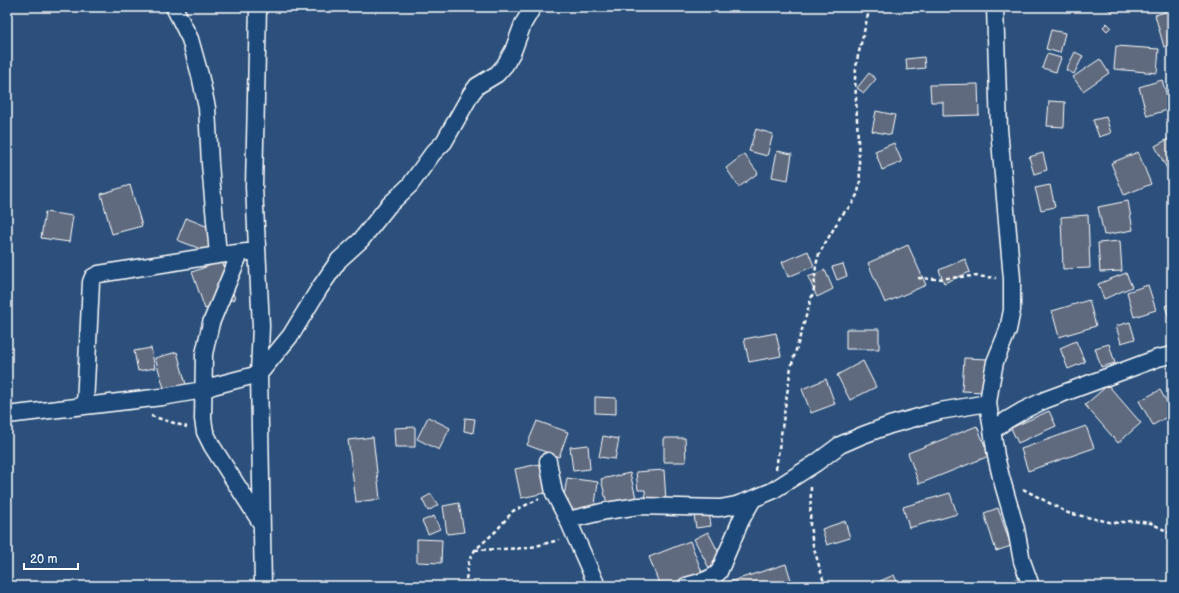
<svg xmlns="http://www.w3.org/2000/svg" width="1179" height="593" viewBox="0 0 1179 593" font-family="'Balsamiq Sans',sans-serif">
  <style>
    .building { fill: #5f6a7f; stroke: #fff }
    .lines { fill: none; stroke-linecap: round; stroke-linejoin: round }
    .street-casing { stroke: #fff; stroke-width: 19 }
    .path { stroke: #fff; stroke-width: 2.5; stroke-dasharray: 4 3; stroke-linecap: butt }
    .street { stroke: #1f4a7a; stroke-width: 16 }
  </style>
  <rect width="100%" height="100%" fill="#2c507b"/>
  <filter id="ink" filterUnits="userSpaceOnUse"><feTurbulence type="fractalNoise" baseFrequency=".025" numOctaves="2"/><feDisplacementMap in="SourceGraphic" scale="8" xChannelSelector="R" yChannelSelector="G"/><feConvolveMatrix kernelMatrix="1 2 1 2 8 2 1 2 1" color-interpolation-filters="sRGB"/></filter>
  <g filter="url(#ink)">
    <path class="building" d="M1104,7H1116L1113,12Z
      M1169,11L1172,21V44L1164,47L1155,15Z
      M1107,23L1111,27L1107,31L1103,27Z
      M1051,30L1065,33L1060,53L1046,49Z
      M1116,46L1159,49L1157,73L1114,69Z
      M1075,52L1083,56L1074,74L1066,70Z
      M1047,54L1061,58L1056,72L1042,68Z
      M924,57L925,68L907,70L906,59Z
      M1100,59L1109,73L1083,91L1073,77Z
      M869,73L876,79L864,93L857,88Z
      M1162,80L1171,109L1147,116L1139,87Z
      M978,84L979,115L943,116V102H931L930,85Z
      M1049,101L1065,102L1064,127L1047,126Z
      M876,111L895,115L891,135L872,131Z
      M1106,117L1111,133L1099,137L1093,120Z
      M756,129L773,134L767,156L749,151Z
      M1172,137V178L1155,146Z
      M894,143L902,162L882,170L875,151Z
      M777,151L792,154L788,180L772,177Z
      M1138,152L1151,184L1124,195L1111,163Z
      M1043,153L1047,170L1034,174L1029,157Z
      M744,154L758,173L739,187L726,168Z
      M130,185L142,226L112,234L101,194Z
      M1050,185L1055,207L1041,210L1035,188Z
      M1128,201L1133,230L1104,235L1098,207Z
      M45,212L73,216L69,242L41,238Z
      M1088,215L1090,268L1063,269L1061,217Z
      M186,218L223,233L214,254L177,240Z
      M1120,241L1122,271L1100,272L1098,243Z
      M908,245L926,285L885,303L868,263Z
      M808,251L814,266L788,277L782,262Z
      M965,259L970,272L944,283L939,270Z
      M222,261L235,299L205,309L192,272Z
      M843,264L847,276L837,280L832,267Z
      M825,270L833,289L817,297L808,277Z
      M1126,273L1132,287L1104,299L1098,284Z
      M1148,285L1156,310L1134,317L1127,292Z
      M1089,300L1096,326L1059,337L1052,311Z
      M1172,303V326L1165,306Z
      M1130,322L1135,339L1121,343L1116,326Z
      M846,329H879V349H846Z
      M776,333L781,356L749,362L744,339Z
      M1076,341L1085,362L1068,369L1060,348Z
      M1109,344L1115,363L1101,367L1095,348Z
      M151,348L155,368L138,371L134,351Z
      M177,352L187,388L166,395L155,358Z
      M964,358L987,359L986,392L962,391Z
      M863,361L876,387L850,400L837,375Z
      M826,379L835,404L811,413L802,389Z
      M1108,385L1141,423L1118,443L1085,405Z
      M1160,390L1172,411V414L1153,425L1139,401Z
      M595,397L616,398V414L595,413Z
      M1049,411L1056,426L1018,443L1011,428Z
      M428,417L450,428L439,450L417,439Z
      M465,418L475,419L473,433L464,431Z
      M537,421L568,432L559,457L527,445Z
      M977,426L989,456L919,484L908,453Z
      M1086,426L1094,448L1028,471L1021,449Z
      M415,427V447H395L394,428Z
      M603,436L619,439L615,459L599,457Z
      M373,437L380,499L356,502L348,440Z
      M664,438H685L686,462H664Z
      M588,445L590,469L573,471L570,447Z
      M544,463L550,492L521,498L515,469Z
      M664,470L666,501L646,502L645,490H638L636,472Z
      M630,473L637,502L608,508L601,479Z
      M567,478L598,482L594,512L562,508Z
      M950,493L957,514L909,528L903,507Z
      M431,494L438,505L428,511L422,499Z
      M459,503L464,532L447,534L443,506Z
      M998,508L1011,546L996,551L984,513Z
      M709,512L711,526L696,528L694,515Z
      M434,516L440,529L428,534L422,521Z
      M845,521L850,538L827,545L822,529Z
      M708,532L724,563L710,570L694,539Z
      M417,539L442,540L441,563L417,562Z
      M690,541L703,575L674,586H660L649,557Z
      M786,564L793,586H719V585Z
      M894,575L899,586H871V585Z
      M1020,578L1023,586H1000V584Z"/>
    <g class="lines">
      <g class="street-casing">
        <path id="street" d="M174,7L190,39L200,75L207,108L210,164L218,255
          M258,7L254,187L261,326L259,374L263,586
          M995,7L999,129L1012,279V310L1008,330L995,362L991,383L988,403L996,456L1001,477L1016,529L1022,561L1031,586
          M240,253L211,323L204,354L203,419L205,432L212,446L261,523
          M85,405L91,282L93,277L99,274L218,255L257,251
          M7,415L162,397L203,390L213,386L259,374L291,335L319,289L339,260L361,240L388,206L410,185L433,153L444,142L471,94L477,86L497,74L505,65L513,51L523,24L533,7
          M992,431L1007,420L1024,410L1045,400L1158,358L1172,355
          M548,461L554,493L568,520L597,586
          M568,520L606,511L639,506L720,508L736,505L753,499L772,491L816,463L840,445L863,435L890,425L940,411L988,403
          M686,586C698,582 710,581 719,572L741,520L753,499"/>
      </g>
      <path class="path" d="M918,278L935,279L974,276L996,278
        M151,416L187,427
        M776,469L791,367L814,289L816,265L819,254L841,216L852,204L858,193L860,181L855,78L857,60L870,7
        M811,487L810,525L813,545L825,586
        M1023,489L1068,513L1114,523L1132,521L1151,523L1172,534
        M475,550L528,548L559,540
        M465,586L469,560L475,550L496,531L513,511L539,499"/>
      <use href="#street" class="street"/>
    </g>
  </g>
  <rect width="1179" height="593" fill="none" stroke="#1f4a7a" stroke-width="24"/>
  <rect x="12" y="12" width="1155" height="569" fill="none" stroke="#fff" stroke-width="1.5" filter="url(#ink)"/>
  <path d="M24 563v6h54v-6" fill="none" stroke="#ffffff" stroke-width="2"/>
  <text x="30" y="563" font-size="12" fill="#ffffff" stroke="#1f4a7a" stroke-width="3" paint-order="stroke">20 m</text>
</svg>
